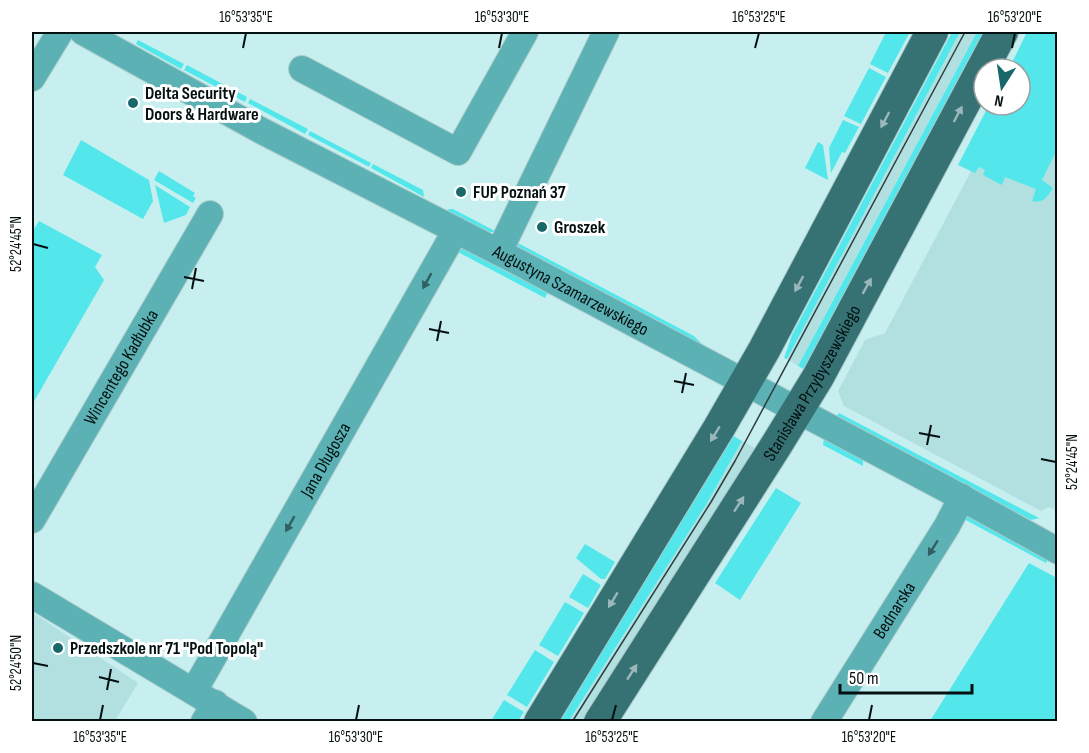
<svg xmlns="http://www.w3.org/2000/svg" width="1089" height="753" viewBox="0 0 1089 753" font-family="'Sofia Sans Condensed',sans-serif">
  <style>
    .built { fill: #b2e0e1 }
    .green { fill: #53e7eb }
    .lines { fill: none; stroke-linecap: round; stroke-linejoin: round }
    .minor-casing { stroke: #a9cbcb; stroke-width: 28 }
    .major-casing { stroke: #a9cbcb; stroke-width: 34 }
    .minor { stroke: #5bb1b3; stroke-width: 26 }
    .major { stroke: #367274; stroke-width: 32 }
    .tram { stroke: #2d3f40; stroke-width: 1.5 }
    .oneway { fill: #9ab8ba }
    .oneway2 { fill: #306062 }
    .ticks { fill: none; stroke: #041011; stroke-width: 2 }
    .poi-dot { fill: #186769; stroke: #fff; stroke-width: 2 }
    .labels { text-anchor: middle; stroke-width: 6; stroke-linejoin: round; paint-order: stroke }
    .poi-label { font-size: 18px; font-weight: bold; fill: #041011; stroke: #fff; text-anchor: start }
    .street-label { font-size: 18px; fill: #041011; stroke: #fff }
    .neatline { fill: none; stroke: #041011; stroke-width: 2 }
    .ticks-label { font-size: 15px; text-anchor: middle; fill: #041011 }
  </style>
  <rect width="100%" height="100%" fill="#c8efef"/>
  <path class="built" d="M960,32H977L798,366L787,359Z
    M1057,66V511L1049,507L1041,511L844,406L838,391L865,340L885,333L977,160L1020,105V69Z
    M742,441L755,448L741,472L586,721L569,722L706,505Z
    M32,612L138,683L115,721H32Z"/>
  <path class="green" d="M886,32H910L888,73L870,64Z
    M952,32H960L787,359L784,358L792,335Z
    M977,32H989L805,370L798,366Z
    M1027,32H1057V150L1042,180L1053,188C1048,196 1043,204 1032,201L1036,189L1005,177L1002,185L983,175L985,170L979,167L975,173L958,165L989,105H1020V69H1009Z
    M138,40L184,64L181,69L136,44Z
    M187,65L247,97L245,102L184,70Z
    M869,68L886,77L861,124L844,116Z
    M250,99L308,129L305,134L248,103Z
    M843,120L859,127L845,153L842,152L831,173L829,148Z
    M310,131L371,163L369,167L308,135Z
    M81,140L149,180L153,201L143,219L63,175Z
    M818,142L823,145L828,180L805,168Z
    M373,164L423,190L424,197L371,168Z
    M159,171L195,193L193,196L196,198L193,203L154,180Z
    M155,185L190,207L186,215L164,223Z
    M449,209H453L497,232H487L446,211Z
    M39,221L102,255L95,267L104,280L32,405V232Z
    M516,242L694,336L708,350L519,248Z
    M462,249L468,250L548,292L545,298L456,251Z
    M839,413L1039,518L1031,520L836,417Z
    M727,432L742,441L706,505L569,721L551,722Z
    M824,438L863,459V466L823,445Z
    M776,488L801,503L740,600L715,583Z
    M965,516H972L1050,557L1046,563L962,518Z
    M585,544L615,562L605,579H601L576,558Z
    M1029,563L1057,578V721H930Z
    M583,574L601,585L588,608L569,597Z
    M565,602L584,613L558,656L539,645Z
    M535,650L554,662L527,707L507,695Z
    M504,700L524,712L518,721H491Z"/>
  <g class="lines">
    <g class="minor-casing">
      <g id="minor">
        <path id="s1" d="M83,32L260,130L516,261L946,489L1058,551"/>
        <path d="M302,69L458,152L525,32"/>
        <path d="M32,78L60,32"/>
        <path d="M499,252L606,32"/>
        <path id="s2" d="M32,520L210,214"/>
        <path d="M32,595L244,722"/>
        <path id="s3" d="M194,691L456,230"/>
        <path d="M204,722L215,703"/>
        <path id="s4" d="M824,722L947,526L962,497"/>
      </g>
    </g>
    <g class="major-casing">
      <g id="major">
        <path d="M540,722L719,428L764,350L932,32"/>
        <path id="s5" d="M600,722L777,444L818,377L1002,32"/>
      </g>
    </g>
    <use href="#minor" class="minor"/>
    <use href="#major" class="major"/>
    <path class="tram" d="M572,722L711,502L735,461L965,32"/>
  </g>
  <defs><path id="oneway-solid" d="M-6-.8H1V-3.2L6.5 0L1 3.2V.8H-6Z" transform="scale(1.5)"/></defs>
  <g class="oneway">
    <use href="#oneway-solid" transform="translate(958 114) rotate(-62)"/>
    <use href="#oneway-solid" transform="translate(885 120) rotate(118)"/>
    <use href="#oneway-solid" transform="translate(799 284) rotate(118)"/>
    <use href="#oneway-solid" transform="translate(867 286) rotate(-61)"/>
    <use href="#oneway-solid" transform="translate(715 434) rotate(121)"/>
    <use href="#oneway-solid" transform="translate(739 504) rotate(-57)"/>
    <use href="#oneway-solid" transform="translate(613 600) rotate(121)"/>
    <use href="#oneway-solid" transform="translate(632 672) rotate(-57)"/>
  </g>
  <g class="oneway2">
    <use href="#oneway-solid" transform="translate(427 281) rotate(119)"/>
    <use href="#oneway-solid" transform="translate(290 524) rotate(120)"/>
    <use href="#oneway-solid" transform="translate(933 548) rotate(122)"/>
  </g>
  <path class="ticks" d="M243,48L246,33M499,48L502,33M755,48L759,33M1012,48L1015,33M33,244L48,248M184,277L204,281M192,289L196,268M429,329L449,333M437,341L441,321M674,381L694,385M682,393L686,373M919,433L940,437M927,445L931,425M1041,459L1056,462M33,663L48,666M99,677L119,682M107,690L111,669M100,720L103,705M356,720L359,705M612,720L616,705M869,720L872,705"/>
  <g class="poi-dot">
    <circle cx="133" cy="103" r="6"/>
    <circle cx="461" cy="192" r="6"/>
    <circle cx="542" cy="227" r="6"/>
    <circle cx="58" cy="648" r="6"/>
  </g>
  <g class="labels">
    <g class="poi-label">
      <text x="145" y="99">Delta Security<tspan x="145" dy="21">Doors &amp; Hardware</tspan></text>
      <text x="473" y="198">FUP Poznań 37</text>
      <text x="554" y="233">Groszek</text>
      <text x="70" y="654">Przedszkole nr 71 "Pod Topolą"</text>
    </g>
    <g class="street-label">
      <text dy="6" stroke="none"><textPath href="#s1" startOffset="552">Augustyna Szamarzewskiego</textPath></text>
      <text dy="6" stroke="none"><textPath href="#s2" startOffset="177">Wincentego Kadłubka</textPath></text>
      <text dy="6" stroke="none"><textPath href="#s5" startOffset="400">Stanisława Przybyszewskiego</textPath></text>
      <text dy="6" stroke="none"><textPath href="#s3" startOffset="266">Jana Długosza</textPath></text>
      <text dy="6" stroke="none"><textPath href="#s4" startOffset="132">Bednarska</textPath></text>
    </g>
  </g>
  <rect width="1089" height="753" fill="none" stroke="#ffffff" stroke-width="66"/>
  <g transform="translate(1002 87) rotate(192)"><circle r="28" fill="#ffffff" stroke="#9b9fa0" stroke-width="1.5"/>
  <path d="M0-4.5L10 22L0 15L-10 22Z" fill="#186769"/>
  <text y="-9" font-size="16" font-weight="bold" text-anchor="middle" fill="#041011">N</text>
  </g>
  <path d="M840 684v9h132v-9" fill="none" stroke="#041011" stroke-width="3"/>
  <text x="849" y="684" font-size="18" fill="#041011" stroke="#ffffff" stroke-width="4.5" paint-order="stroke">50 m</text>
  <rect x="33" y="33" width="1023" height="687" class="neatline"/>
  <g class="ticks-label">
    <text x="246" y="22">16°53'35"E</text>
    <text x="502" y="22">16°53'30"E</text>
    <text x="759" y="22">16°53'25"E</text>
    <text x="1015" y="22">16°53'20"E</text>
    <text transform="translate(16 244) rotate(-90)" y="5">52°24'45"N</text>
    <text transform="translate(1072 462) rotate(-90)" y="5">52°24'45"N</text>
    <text transform="translate(16 663) rotate(-90)" y="5">52°24'50"N</text>
    <text x="100" y="742">16°53'35"E</text>
    <text x="356" y="742">16°53'30"E</text>
    <text x="612" y="742">16°53'25"E</text>
    <text x="869" y="742">16°53'20"E</text>
  </g>
</svg>
